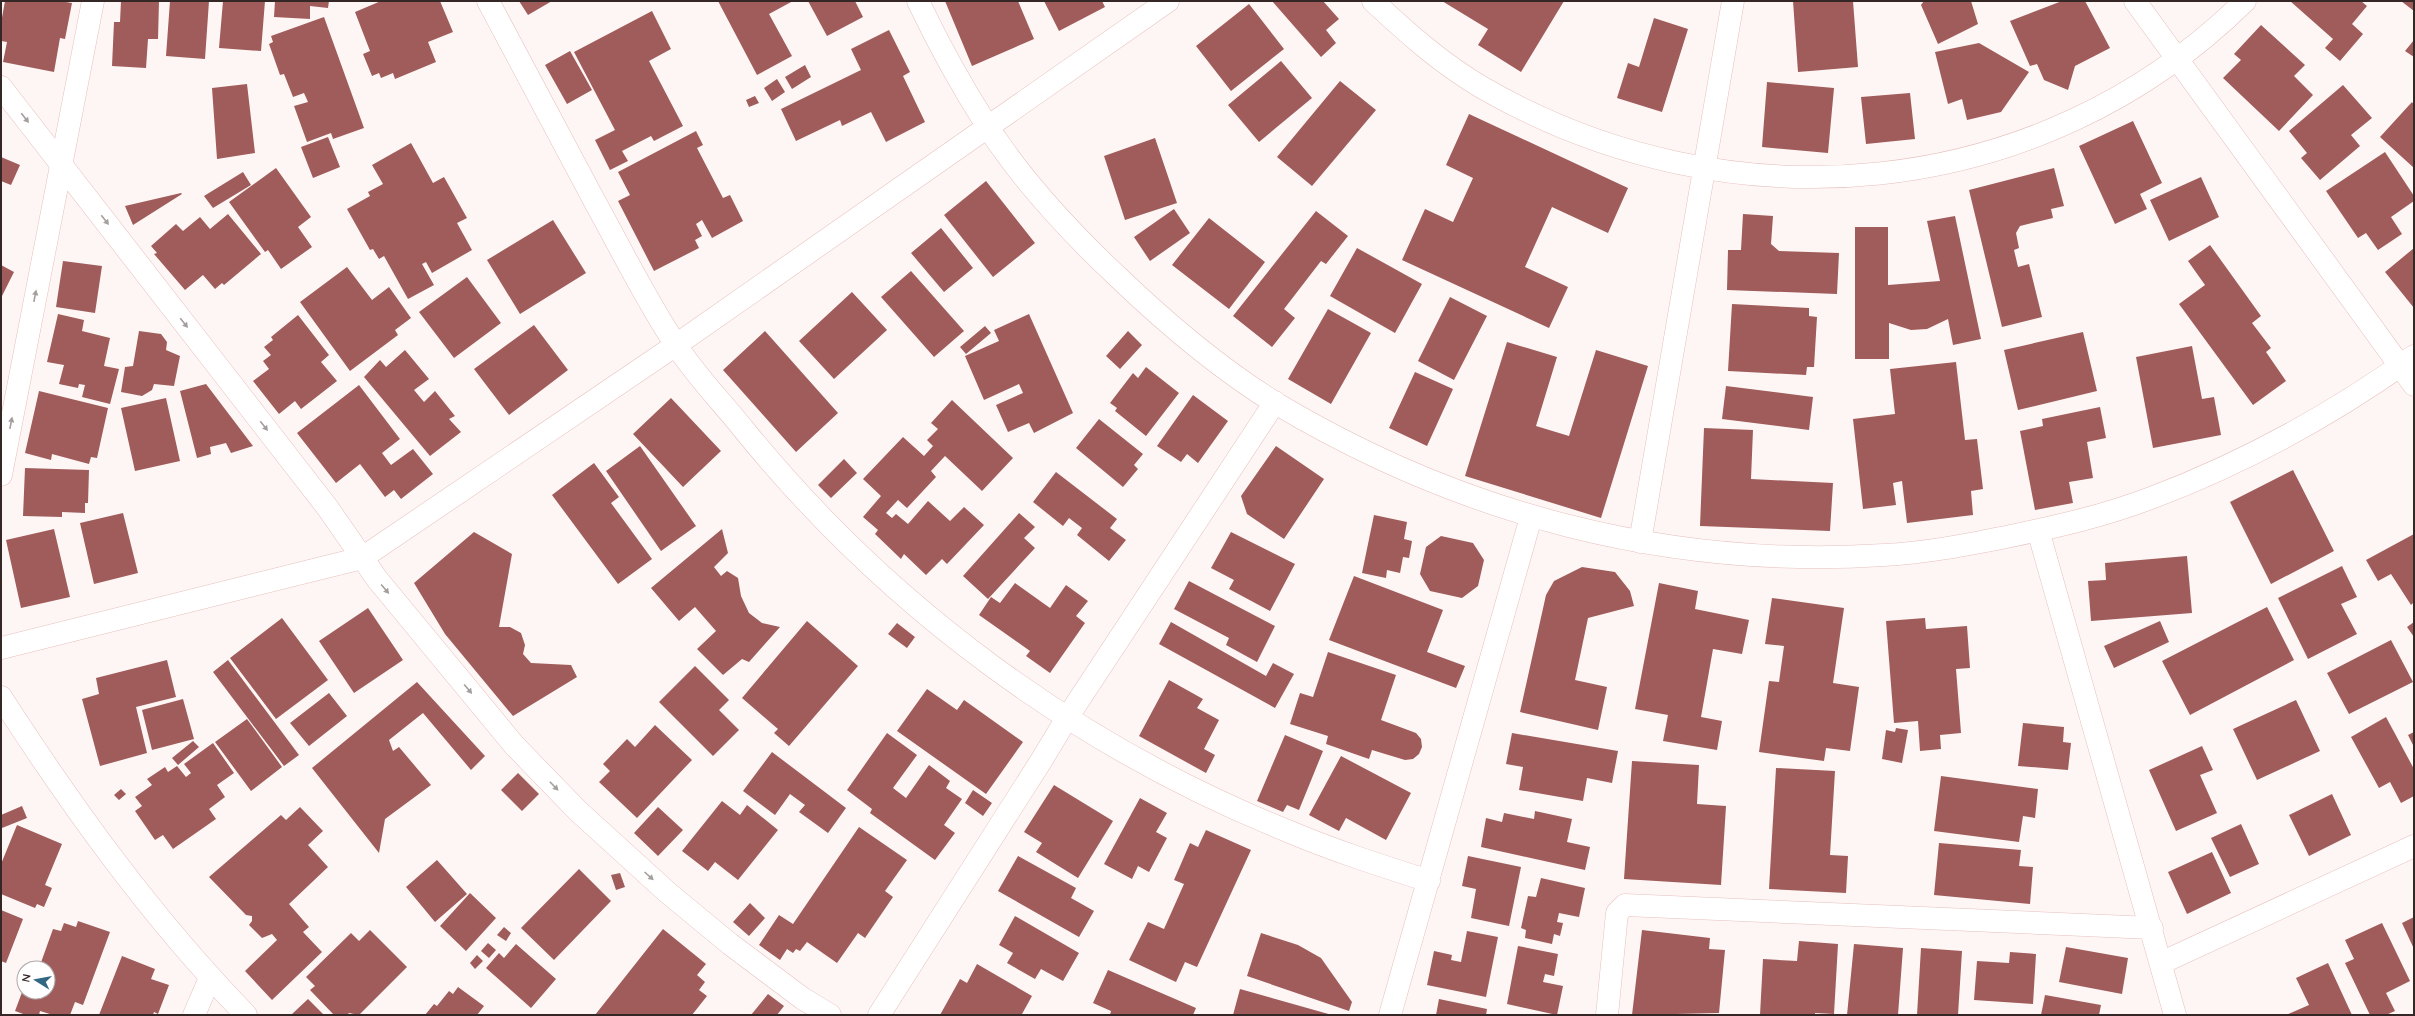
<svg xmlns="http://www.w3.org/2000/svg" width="2415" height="1016" viewBox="0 0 2415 1016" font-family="Quicksand,sans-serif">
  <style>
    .building { fill: #9f5c5a }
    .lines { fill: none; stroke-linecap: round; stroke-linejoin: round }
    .minor-casing { stroke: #e6c0bd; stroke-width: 23 }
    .tertiary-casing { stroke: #e6c0bd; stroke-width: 23 }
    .minor { stroke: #fff; stroke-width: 22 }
    .tertiary { stroke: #fff; stroke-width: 22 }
    .oneway { fill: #a49e9d }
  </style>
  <rect width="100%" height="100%" fill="#fef6f5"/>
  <path class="building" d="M5,1H60L72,3L65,39L60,38L54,72L3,62L7,42L1,41V23Z
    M121,1H159L158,39H148L146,68L112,66L114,22H120Z
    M170,1H209L205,59L166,56Z
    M223,1H265L261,51L219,48Z
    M275,1H329L328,8L310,6V19L274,17Z
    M381,1H440L453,32L428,42L436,62L395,79L393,73L381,78L379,73L372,76L363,54L370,51L355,12Z
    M519,1H552L528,15Z
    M718,1H793L769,14L792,56L757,75Z
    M808,1H855L863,17L827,36Z
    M945,1H1018L1034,39L972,66Z
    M1044,1H1102L1105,7L1059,31Z
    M1272,1H1323L1339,19L1326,30L1336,43L1321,57Z
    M1442,1H1564L1521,72L1478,45L1488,29Z
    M1793,1H1853L1858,67L1798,72Z
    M1924,1H1971L1978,24L1938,44L1921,5Z
    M2062,1H2085L2110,48L2075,66L2068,90L2044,80L2037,64L2030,66L2010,21Z
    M2290,1H2361L2367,6L2352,24L2363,34L2340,61L2325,48L2333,39Z
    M2401,1H2414V11Z
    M1249,4L1284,49L1231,91L1196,46Z
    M652,11L671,49L649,61L683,126L654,141L651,136L622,151L628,161L610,170L595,140L615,130L574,52Z
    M324,17L364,128L333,139L331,133L307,142L294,106L308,102L304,93L293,97L284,74L280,75L269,44L273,42L271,36Z
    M1654,18L1688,29L1662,112L1617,98L1628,63L1639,67Z
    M2261,25L2305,65L2294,76L2313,95L2279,131L2223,78L2241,60L2234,54Z
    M889,30L910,72L903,76L925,122L886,142L871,112L842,126L840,120L796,141L781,109L861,70L851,49Z
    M2414,40V57L2405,51Z
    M1979,43L2029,72L2001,112L1967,120L1962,99L1948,104L1935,52Z
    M570,51L592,90L567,104L545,65Z
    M1281,61L1312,98L1259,142L1228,105Z
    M805,65L811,77L792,89L785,77Z
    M777,79L785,92L772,101L764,88Z
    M1340,81L1376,110L1312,186L1277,157Z
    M1767,82L1834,88L1828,153L1762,147Z
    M247,84L255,153L217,159L212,88Z
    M2343,85L2372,118L2351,135L2360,146L2320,180L2301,158L2307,153L2289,131Z
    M1910,93L1915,139L1866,144L1861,97Z
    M755,96L759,103L749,107L746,100Z
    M2412,102L2414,105V168L2380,137Z
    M1469,114L1628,188L1608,233L1552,207L1525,267L1568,287L1549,328L1402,260L1425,209L1453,222L1473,178L1446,165Z
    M2133,121L2162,183L2140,194L2147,209L2115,224L2079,146Z
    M696,131L703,145L697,148L723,198L730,195L743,221L712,238L702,220L696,224L702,236L695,240L699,248L654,271L618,201L630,195L618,172Z
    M328,137L340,167L313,178L301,147Z
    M1155,138L1177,203L1125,220L1104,156Z
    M411,143L433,183L444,177L467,218L457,223L472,250L432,273L426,262L422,264L434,285L408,299L384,256L379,259L373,249L370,250L347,209L370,196L368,192L383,184L372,165Z
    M2385,152L2414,196V201L2391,217L2402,234L2378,250L2366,233L2358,238L2326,191Z
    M1,157L20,165L11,185L1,181Z
    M276,168L311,217L298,227L312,247L281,269L268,250L265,252L229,202Z
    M2054,168L2064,206L2051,209L2053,218L2020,226L2016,233L2019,248L2014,250L2018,267L2029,264L2042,317L2002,327L1969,190Z
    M243,172L251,185L213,208L204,196Z
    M2201,177L2219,217L2169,241L2150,200Z
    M986,181L1035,243L993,277L944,215Z
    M181,193L182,194L133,225L125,206Z
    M1174,209L1190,233L1150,261L1134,237Z
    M1316,211L1348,236L1326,264L1321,261L1284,309L1295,318L1272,347L1233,316Z
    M228,214L261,254L224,285L222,283L215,289L203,275L185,290L154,254L157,253L151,246L176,224L183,231L200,217L210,229Z
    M1743,214L1773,216L1771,244L1779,251L1839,253L1837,294L1727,290L1728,250H1741Z
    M1955,216L1981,339L1953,345L1948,319L1927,329L1911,330L1889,323V359H1855V227H1888V285L1940,281L1927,221Z
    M1209,218L1265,262L1229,309L1172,265Z
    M553,220L586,273L520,314L487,260Z
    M941,228L973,268L944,292L911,253Z
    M2210,245L2261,316L2252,323L2271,348L2266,352L2286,381L2253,405L2179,304L2205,285L2188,261Z
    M1357,248L1422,284L1395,333L1330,296Z
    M2414,248V308L2385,272Z
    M63,261L102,266L95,313L56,307Z
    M1,265L14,272L1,298Z
    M347,267L372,300L389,287L411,318L395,330L398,335L350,371L300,302Z
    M911,271L964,331L934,357L881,297Z
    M467,277L501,323L454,358L419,312Z
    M852,292L887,330L834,379L799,341Z
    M1450,297L1487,316L1454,380L1418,361Z
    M1732,304L1809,308V316L1817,317L1814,367H1807L1806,375L1728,371Z
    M1328,309L1371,333L1331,404L1288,379Z
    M58,314L84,320L82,331L110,338L104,366L119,369L110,404L82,397L85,385L79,384L78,388L59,384L64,365L47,362Z
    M1029,314L1073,413L1034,433L1029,423L1008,432L996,405L1023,393L1019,384L984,400L965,356L999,341L994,330Z
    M298,315L329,355L321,362L337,381L301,409L295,401L279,414L253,381L269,369L263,361L271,355L264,347L273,340L271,337Z
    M534,325L568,370L509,415L474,369Z
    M985,326L991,333L966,354L960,347Z
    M139,331L161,334L167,342L166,350L180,356L174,386L154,384L152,390L142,396L121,392L125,367L133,366Z
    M765,331L838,413L796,452L723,370Z
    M1128,331L1142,345L1120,369L1106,356Z
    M2083,332L2097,391L2018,410L2004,350Z
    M1507,342L1557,357L1536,426L1569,436L1596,350L1648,366L1601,518L1465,476Z
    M2192,346L2202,399L2214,397L2221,435L2153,448L2136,357Z
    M405,350L429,379L414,390L424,402L435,391L455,416L449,419L461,432L430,456L364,377L380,360L386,367Z
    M1956,362L1965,440L1977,439L1983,489L1971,491L1973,515L1907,523L1902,481L1893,483L1896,505L1863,509L1853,419L1895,414L1890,369Z
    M1146,367L1179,393L1146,436L1115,411L1117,408L1110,403L1133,373L1138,378Z
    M1415,372L1453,389L1427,446L1389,428Z
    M206,384L253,446L231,453L226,443L210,447L211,454L197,458L180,391Z
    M359,385L400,439L382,453L391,465L413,449L433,474L401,499L394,490L385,497L360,464L336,483L297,433Z
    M1726,386L1813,397L1809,430L1722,419Z
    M39,391L108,408L97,458L91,457L89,464L52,454L51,460L25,453Z
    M1193,395L1228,421L1198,463L1187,454L1181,462L1157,446Z
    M166,398L180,461L135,471L121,408Z
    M671,398L721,451L683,487L633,434Z
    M952,400L1013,458L982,491L945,456L931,471L936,477L907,508L898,500L886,513L892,518L896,514L908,524L928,501L950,521L964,507L984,525L947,564L942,559L926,575L904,554L901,559L875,534L878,530L863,517L881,496L863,479L903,437L924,456L933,446L927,440L938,429L931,423Z
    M2100,407L2106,438L2087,442L2093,478L2069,482L2073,503L2035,510L2020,431L2043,426L2042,419Z
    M1099,419L1143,454L1134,465L1138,469L1123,487L1076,448Z
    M1704,428L1753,430L1751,479L1833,483L1830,531L1700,526Z
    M640,446L696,526L661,551L606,471Z
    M1276,446L1324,479L1284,539L1247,514L1241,496Z
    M844,459L857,473L831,498L818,485Z
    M594,463L619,497L611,503L652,559L618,584L552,495Z
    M25,468L89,470L88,503H85V513L62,512V517L23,516Z
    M2293,470L2334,551L2271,584L2230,502Z
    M1056,472L1117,519L1110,528L1126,540L1109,561L1077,535L1082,528L1069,518L1063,526L1033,502Z
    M123,513L138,573L94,584L80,523Z
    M1019,513L1035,527L1024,538L1035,548L988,599L963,576Z
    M1374,515L1407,522L1404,539L1412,541L1409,558L1403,557L1400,573L1387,570L1386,578L1362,573Z
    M54,529L70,597L21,608L6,540Z
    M722,529L728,553L714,567L721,576L727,571L738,578L741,596L749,613L762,623L780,627L749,662L742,659L723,675L697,649L716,631L695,607L679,621L651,588Z
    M474,532L512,554L499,627H510L521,633L525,645L523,654L531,663L571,665L577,677L513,716L445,634L414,583Z
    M1231,532L1295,564L1270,611L1229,589L1234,580L1211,568Z
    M2414,534V602L2411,605L2391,574L2378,581L2366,560Z
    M1441,536L1473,543L1484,560L1478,586L1462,598L1430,591L1420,574L1426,547Z
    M2187,556L2192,613L2091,621L2088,581L2106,580L2105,563Z
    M2342,566L2357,597L2341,604L2357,634L2308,659L2278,598Z
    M1582,567L1615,572L1630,591L1634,606L1588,618L1575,680L1607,687L1598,730L1520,712L1546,595L1554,581Z
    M1354,576L1443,610L1427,652L1465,666L1456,688L1329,640Z
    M1189,581L1275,626L1257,662L1226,645L1229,638L1174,609Z
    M1015,583L1050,608L1066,585L1088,601L1076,616L1085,623L1050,673L1026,656L1030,651L979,615L991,597L1000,603Z
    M1659,583L1698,591L1695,609L1749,620L1742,654L1713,649L1701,717L1722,721L1717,750L1663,741L1668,715L1635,709Z
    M1772,598L1844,608L1833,683L1859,687L1850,751L1826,748L1824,761L1759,752L1769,681L1779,682L1784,646L1765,644Z
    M2267,607L2294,660L2190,715L2162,661Z
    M368,608L403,660L354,693L319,641Z
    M282,618L328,680L276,719L230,658Z
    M1925,618L1926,629L1967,626L1970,668L1956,669L1961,733L1940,735L1941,749L1920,751L1918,721L1894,723L1886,621Z
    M807,621L858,666L789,746L774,733L778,729L742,698Z
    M2160,621L2169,642L2114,668L2104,646Z
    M1171,622L1266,676L1273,663L1294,674L1275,708L1159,644Z
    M2414,622V637L2407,627Z
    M897,623L915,637L907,648L888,634Z
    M2391,640L2413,682L2349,714L2327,673Z
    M1328,652L1396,675L1381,720L1416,733L1421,739L1422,747L1419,754L1413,759L1405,760L1372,750L1369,759L1326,744L1328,736L1290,724L1300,693L1313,697Z
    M167,660L176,697L136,707L147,753L100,766L82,699L99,694L96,678Z
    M228,660L299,755L284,766L213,672Z
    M695,666L729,700L719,710L739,730L713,756L659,702Z
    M1169,680L1203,699L1197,708L1219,720L1204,749L1215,755L1206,773L1139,736Z
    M417,682L485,756L471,770L423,713L389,740L393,751L399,747L431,785L385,819L379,853L312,768Z
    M927,689L957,710L964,700L1023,742L986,794L897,731Z
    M329,693L347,716L309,746L290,723Z
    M183,699L194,739L152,750L142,710Z
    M2296,700L2320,751L2257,780L2233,729Z
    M2386,717L2414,769V796L2401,803L2390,782L2379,788L2351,737Z
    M247,719L282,767L251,791L215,742Z
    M2023,723L2064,727L2063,742L2071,743L2068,770L2018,766Z
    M655,725L692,760L637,818L599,782L610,771L603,764L627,739L635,747Z
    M1896,728L1908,730L1902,763L1882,759L1886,730L1895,732Z
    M2414,732V747L2408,735Z
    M887,733L917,755L893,788L906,798L929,765L950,781L946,788L962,799L944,825L955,833L935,860L870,813L872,809L847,790Z
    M1512,733L1618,751L1612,783L1587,778L1583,801L1519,790L1523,767L1506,764Z
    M1285,735L1323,751L1299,810L1287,805L1283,812L1257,801Z
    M193,741L199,747L178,765L172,758Z
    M213,743L234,773L217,785L225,797L209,809L216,819L173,849L163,835L155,840L135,811L142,806L135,797L152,785L147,779L165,767L168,772L177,766L186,777L191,773L184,764Z
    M2202,746L2213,770L2200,775L2217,813L2176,831L2149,770Z
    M772,752L846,808L828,833L799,812L805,805L790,794L775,815L743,791Z
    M1341,756L1411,793L1386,840L1346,818L1339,831L1309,815Z
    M1632,761L1699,765L1697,804L1726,806L1721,885L1624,879Z
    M1776,768L1835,771L1830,855L1848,856L1846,893L1769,889Z
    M518,773L539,794L522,811L501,790Z
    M1941,776L2038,789L2035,818L2023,816L2019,842L1934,831Z
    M1054,785L1113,821L1078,878L1036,852L1042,843L1024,832Z
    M121,789L126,794L119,800L114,795Z
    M973,790L992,803L983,816L965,803Z
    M2332,794L2351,835L2309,856L2289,815Z
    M1140,798L1167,813L1156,832L1167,838L1149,872L1138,866L1132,879L1104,864Z
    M722,801L740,815L747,805L778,830L738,880L715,862L708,871L682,851Z
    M22,806L27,818L2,828L1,815Z
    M300,807L323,831L308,845L328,867L289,904L309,927L303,932L322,952L272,1000L245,971L277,940L272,934L262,938L249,925L252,921V916L246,915L209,877L281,815L286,820Z
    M658,807L683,830L658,856L634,833Z
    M1535,811L1572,819L1567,842L1590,847L1585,870L1481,847L1486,818L1502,822L1504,813L1534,819Z
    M2241,824L2259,864L2230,877L2211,838Z
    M17,825L62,844L45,885L52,888L44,907L37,904L35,908L1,894V864Z
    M859,827L907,860L885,891L893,897L865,938L858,933L837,963L807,942L800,951L796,949L793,953L787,949L780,960L759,945L779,915L793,924Z
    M1206,830L1251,850L1197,967L1185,962L1176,982L1129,960L1148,922L1164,929L1184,884L1174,880L1190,843L1198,847Z
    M1939,843L2021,850L2019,866L2033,867L2030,904L1934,895Z
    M2212,852L2231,893L2187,914L2168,872Z
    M1018,856L1076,888L1071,898L1094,911L1079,937L998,891Z
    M1468,856L1521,867L1509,926L1471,918L1476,889L1462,886Z
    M437,860L467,894L435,922L406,887Z
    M579,869L611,901L554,960L521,928Z
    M620,873L625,887L616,890L611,875Z
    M1541,878L1585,888L1579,917L1559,913L1557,922L1563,923L1560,936L1554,934L1552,944L1525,938L1526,930L1521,928L1528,896L1536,897Z
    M470,893L496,918L466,951L440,926Z
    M750,903L765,918L749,936L733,922Z
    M1,910L23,919L6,963L1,961Z
    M1015,916L1079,953L1063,981L1041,969L1035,979L1007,963L1013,953L999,945Z
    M2414,917V949L2402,923Z
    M78,921L110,932L83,1005L75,1002L70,1015H53L40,1011L39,1015H26L15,1011L24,987V992H48V968H39L53,929L61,931L64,923L76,927Z
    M2382,923L2410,981L2386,993L2395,1011L2386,1015H2370L2345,963L2354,959L2345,940Z
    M504,927L511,933L506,941L497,935Z
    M663,929L706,964L697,975L705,982L699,990L707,996L692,1015H595Z
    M370,930L407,967L359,1015L349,1013L347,1015H334L310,990L315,986L306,977L351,933L359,941Z
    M1642,930L1710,938L1709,949L1725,950L1719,1013L1632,1015Z
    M1467,931L1498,937L1486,997L1427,985L1434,951L1452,955L1451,960L1461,962Z
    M1261,933L1298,945L1321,958L1352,1002L1349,1011L1247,976Z
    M1799,941L1838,944L1834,1014L1815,1013V1015H1760L1763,959L1797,961Z
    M488,943L496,950L489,958L481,951Z
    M516,944L556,979L531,1008L486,968L499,953L504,958Z
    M1854,944L1903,948L1898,1015H1847Z
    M1518,946L1558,954L1554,976L1545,974L1543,982L1563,986L1557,1015L1507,1004Z
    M2066,947L2128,958L2122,994L2059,982Z
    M1921,948L1962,951L1958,1015H1917Z
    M2010,952L2036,954L2033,1004L1974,1000L1977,961L2009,963Z
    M477,955L483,961L475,969L470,963Z
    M122,956L155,969L151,979L169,985L158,1014L154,1012L153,1015H99Z
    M2328,963L2352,1015H2286L2309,1005L2296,978Z
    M977,964L1032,996L1022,1014L1024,1015H940L960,979L967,983Z
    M1108,970L1196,1008L1193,1015H1110L1111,1011L1093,1003Z
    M458,987L484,1006L477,1015H425L434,1004L437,1006L449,991L453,994Z
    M1240,989L1332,1015H1233Z
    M768,994L784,1006L777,1015H751Z
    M2045,995L2101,1005L2099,1015H2041Z
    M308,999L324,1015H291Z
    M1439,999L1487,1009L1486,1015H1436Z"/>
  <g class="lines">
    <g class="minor-casing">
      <path id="minor" d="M488,1C524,68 560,135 595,202C621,249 645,298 674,342C694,374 722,402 745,431C889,608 1078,747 1290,832C1335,851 1382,866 1429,881
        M918,1C938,43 961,85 986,124C1022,181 1070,232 1119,278C1167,324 1220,369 1277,404C1462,514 1668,569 1884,555C1925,553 1966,545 2006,537C2055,527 2104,516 2151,498C2244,463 2333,414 2414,356
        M1373,1C1407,33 1442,64 1483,88C1729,230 2040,203 2245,1
        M2135,1L2414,385
        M1,87L327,507L377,579L514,745L578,811L667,892L730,944L802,998L830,1015
        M1,475L93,1
        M2038,530L2175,1015
        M1640,542L1733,1
        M2161,963L2414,846
        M194,1015L210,978
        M879,1015L1041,761L1067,718L1275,402
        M1390,1015L1531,517
        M1607,1015L1617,913L1625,905L2152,928"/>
    </g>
    <g class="tertiary-casing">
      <path id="tertiary" d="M1,648L362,558L676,345L1168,1
        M1,697C74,810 152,918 246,1015"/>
    </g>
    <use href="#minor" class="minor"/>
    <use href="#tertiary" class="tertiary"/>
  </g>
  <defs><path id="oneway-solid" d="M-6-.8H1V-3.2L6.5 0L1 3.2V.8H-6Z"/></defs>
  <g class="oneway">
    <use href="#oneway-solid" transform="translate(25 118) rotate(52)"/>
    <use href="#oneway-solid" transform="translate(105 220) rotate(52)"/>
    <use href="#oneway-solid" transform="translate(35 296) rotate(-79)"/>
    <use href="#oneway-solid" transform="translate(184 323) rotate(52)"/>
    <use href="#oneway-solid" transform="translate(11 423) rotate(-79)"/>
    <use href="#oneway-solid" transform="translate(264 426) rotate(52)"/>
    <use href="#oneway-solid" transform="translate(385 589) rotate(50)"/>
    <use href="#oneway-solid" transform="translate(468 689) rotate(50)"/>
    <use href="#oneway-solid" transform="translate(554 786) rotate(46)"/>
    <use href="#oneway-solid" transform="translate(649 876) rotate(42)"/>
  </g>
  <rect width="2415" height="1016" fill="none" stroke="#352726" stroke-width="4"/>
  <g transform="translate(36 980) rotate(281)"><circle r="19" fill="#ffffff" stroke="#aea9a8"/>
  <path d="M0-3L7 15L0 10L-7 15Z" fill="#316782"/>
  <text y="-6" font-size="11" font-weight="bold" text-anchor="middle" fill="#352726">N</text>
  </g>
</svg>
